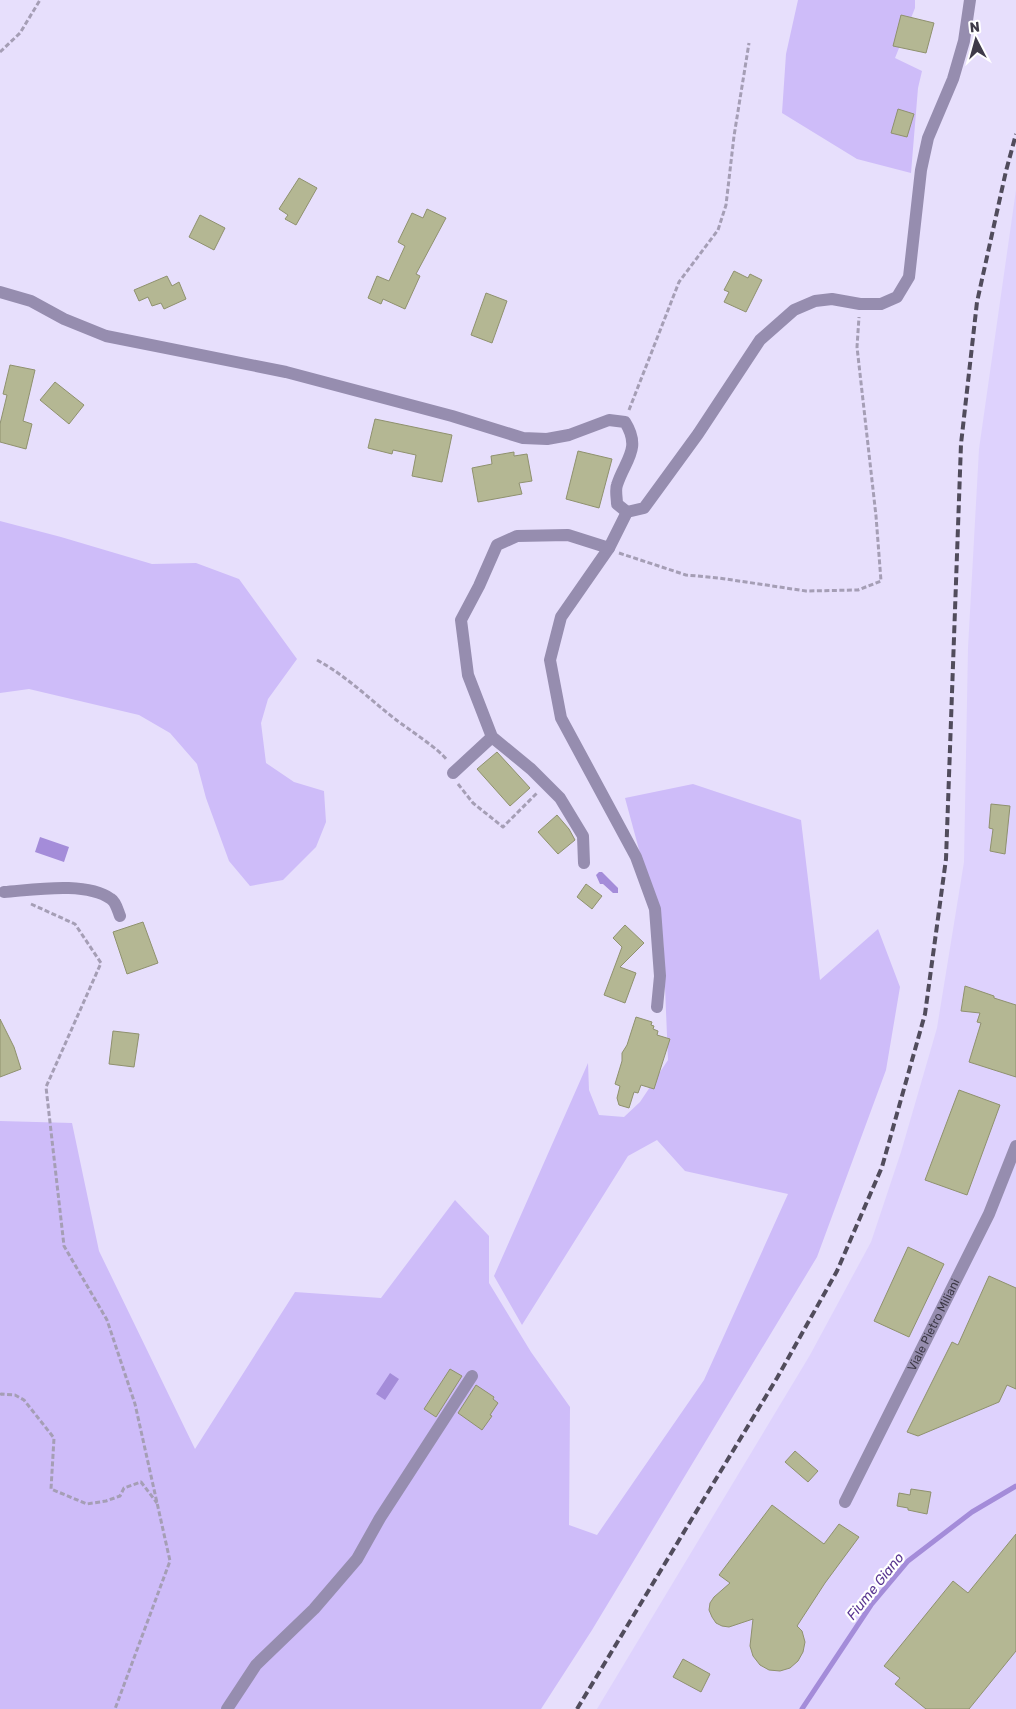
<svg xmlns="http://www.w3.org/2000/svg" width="1016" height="1709" viewBox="0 0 1016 1709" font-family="Rubik,sans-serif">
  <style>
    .built { fill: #ded2fd }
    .green { fill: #cebcf9 }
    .water { fill: #a48cd9 }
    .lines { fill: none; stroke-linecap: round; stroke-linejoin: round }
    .stream { stroke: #a48cd9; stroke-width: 5 }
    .building { fill: #b4b793; stroke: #8f916e }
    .path { stroke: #a59eb5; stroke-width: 3; stroke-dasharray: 5 2.5; stroke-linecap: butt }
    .minor { stroke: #968daf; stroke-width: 12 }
    .rail { stroke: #514c5c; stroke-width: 4; stroke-dasharray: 8 4; stroke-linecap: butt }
    .labels { text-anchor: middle; stroke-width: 4.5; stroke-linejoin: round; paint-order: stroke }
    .street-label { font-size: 12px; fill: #3e3a48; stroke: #fff }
    .water-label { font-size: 14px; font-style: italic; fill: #593691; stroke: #fff }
  </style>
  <rect width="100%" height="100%" fill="#e7dffc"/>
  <path class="built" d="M1016,190V1709H597L810,1355L871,1242L901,1152L937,1028L964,862L968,648L979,449Z"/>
  <path class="green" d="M798,0H915V8L895,58L922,71L918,88L911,173L857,159L782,113L786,54Z
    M0,521L61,537L152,564L196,563L239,579L297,659L268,699L261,723L266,763L294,782L324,791L326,822L316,847L283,880L250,886L229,861L206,798L197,764L170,733L139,715L29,689L0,693Z
    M693,784L801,820L820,980L878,929L900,987L886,1070L817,1257L592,1630L541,1709H0V1121L72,1123L99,1251L195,1449L295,1292L381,1298L455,1200L489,1236V1283L531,1352L570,1407L569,1525L597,1535L704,1380L788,1194L685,1171L657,1140L628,1156L522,1325L494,1276L588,1063L589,1090L599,1115L624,1117L640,1102L668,1060L663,938L625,798Z"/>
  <path class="water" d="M40,837L69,847L64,862L35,852Z
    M599,872H602L618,888V893H613L603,884H600L596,875Z
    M390,1373L399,1379L385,1400L376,1394Z"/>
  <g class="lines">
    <path class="stream" d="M802,1709L871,1605L908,1561L972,1512L1016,1486"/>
  </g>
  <path class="building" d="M901,15L934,23L926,53L893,46Z
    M898,109L914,114L907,137L891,133Z
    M299,178L317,188L296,225L285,219L288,215L279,209Z
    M427,209L446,218L416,274L420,276L405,309L383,299L381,304L368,298L377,276L389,281L405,246L398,242L412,213L423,218Z
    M200,215L225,228L214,250L189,237Z
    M734,271L748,278L750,274L762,280L746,312L724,302L729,292L724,290Z
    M167,276L172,286L179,282L186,299L164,309L161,303L152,306L148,297L139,301L134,290Z
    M486,293L507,301L492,343L471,335Z
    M10,365L35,370L23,421L32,424L26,449L0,442V424L7,395L3,394Z
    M55,382L84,405L69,424L40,400Z
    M375,419L452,435L442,482L412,476L416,455L393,450L392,454L368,448Z
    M578,451L612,459L599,508L566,499Z
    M514,452V456L527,454L532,481L519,483L522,494L478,502L472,468L492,464L491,456Z
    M497,752L530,788L510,806L477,769Z
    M991,804L1010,806L1005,854L990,851L993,829L989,828Z
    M557,815L569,829L575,840L558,854L538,832Z
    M586,884L602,896L592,909L577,897Z
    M143,922L158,963L127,974L113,932Z
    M625,925L644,943L620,967L636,973L625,1003L604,995L622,947L613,938Z
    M965,986L994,996V998L1016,1005V1077L969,1062L981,1023L977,1022L980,1013L961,1011Z
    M636,1017L652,1022L651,1025L654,1026L653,1029L658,1031L657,1035L670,1039L654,1089L641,1085L638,1093L634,1092L629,1108L619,1105L617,1098L620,1086L615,1084L622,1061V1053L627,1045Z
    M0,1019L14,1047L21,1069L0,1077Z
    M113,1031L139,1034L134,1067L109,1064Z
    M959,1090L1000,1105L967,1195L925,1180Z
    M908,1247L944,1264L909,1337L874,1321Z
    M989,1276L1016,1288V1389L1007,1385L999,1402L918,1436L907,1432L952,1342L958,1345Z
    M450,1369L462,1376L436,1417L424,1409Z
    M476,1385L494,1397L493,1399L498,1403L490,1415L492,1416L482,1430L458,1413Z
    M795,1451L818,1471L808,1482L785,1462Z
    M911,1489L931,1492L927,1514L908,1510V1508L897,1506L899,1493L910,1495Z
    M772,1505L824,1544L839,1524L859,1537L825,1583L797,1626L802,1631L805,1642L803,1652L798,1661L790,1668L780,1671L769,1670L760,1665L753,1656L750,1646L753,1619L729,1627L722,1626L716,1623L712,1617L709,1610L710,1603L714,1597L730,1583L719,1575Z
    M1016,1534V1651L969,1709H926L895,1684L900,1678L884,1666L953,1581L968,1593Z
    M683,1659L710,1674L701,1692L673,1677Z"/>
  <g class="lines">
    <path class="path" d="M0,52L20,33L40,0
      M629,410L679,282L718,230L726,205L734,136L749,43
      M619,553L686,575L719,578L806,591L858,590L881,581L876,516L857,347L859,317
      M317,660C348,677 368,698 395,719C408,729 439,749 447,760
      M458,784L473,803L503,827L538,792
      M31,904L75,924L101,963L46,1087L64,1246L107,1320L135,1404L170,1561L115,1709
      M0,1395L1,1394L15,1395L24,1400L54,1438L51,1489L87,1504L106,1501L120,1496L124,1488L141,1482L157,1503"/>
    <g class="minor">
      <path d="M0,292L31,301L64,319L106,336L286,372L452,416L523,438L547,439L569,435L609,420L625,422C642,449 625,460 617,485C615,490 617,498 617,504L627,512L644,508L698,434L760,340L794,310L815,301L832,299L860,304H881L897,297L909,277L921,170L928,138L953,79L964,41L970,0"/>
      <path d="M627,512L609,548L561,617L550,660L561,718L636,857L655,909L660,976L657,1007"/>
      <path d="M453,773L492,737"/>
      <path d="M584,863L583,836L560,798L531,769L492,737L468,675L461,620L479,586L497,545L517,536L568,535L609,548"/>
      <path d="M4,892C33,890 86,881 111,899C116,902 118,911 120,916"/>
      <path id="s1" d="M845,1502L989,1214L1016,1146"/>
      <path d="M227,1709L256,1665L314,1609L357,1559L380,1518L472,1376"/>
    </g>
    <path class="rail" d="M577,1709L777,1378L837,1271L882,1167L925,1014L946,859L961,444L977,302L1006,171L1016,134"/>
  </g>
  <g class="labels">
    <g class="street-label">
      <text dy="4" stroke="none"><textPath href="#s1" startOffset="198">Viale Pietro Miliani</textPath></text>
    </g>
    <g class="water-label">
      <text transform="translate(875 1586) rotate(-51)" y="5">Fiume Giano</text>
    </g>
  </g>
  <g transform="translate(976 40) rotate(354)" stroke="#ffffff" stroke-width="4" paint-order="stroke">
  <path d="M0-4L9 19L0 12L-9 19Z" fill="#3e3a48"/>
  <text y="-8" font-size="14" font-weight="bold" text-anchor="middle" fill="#3e3a48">N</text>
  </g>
</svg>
